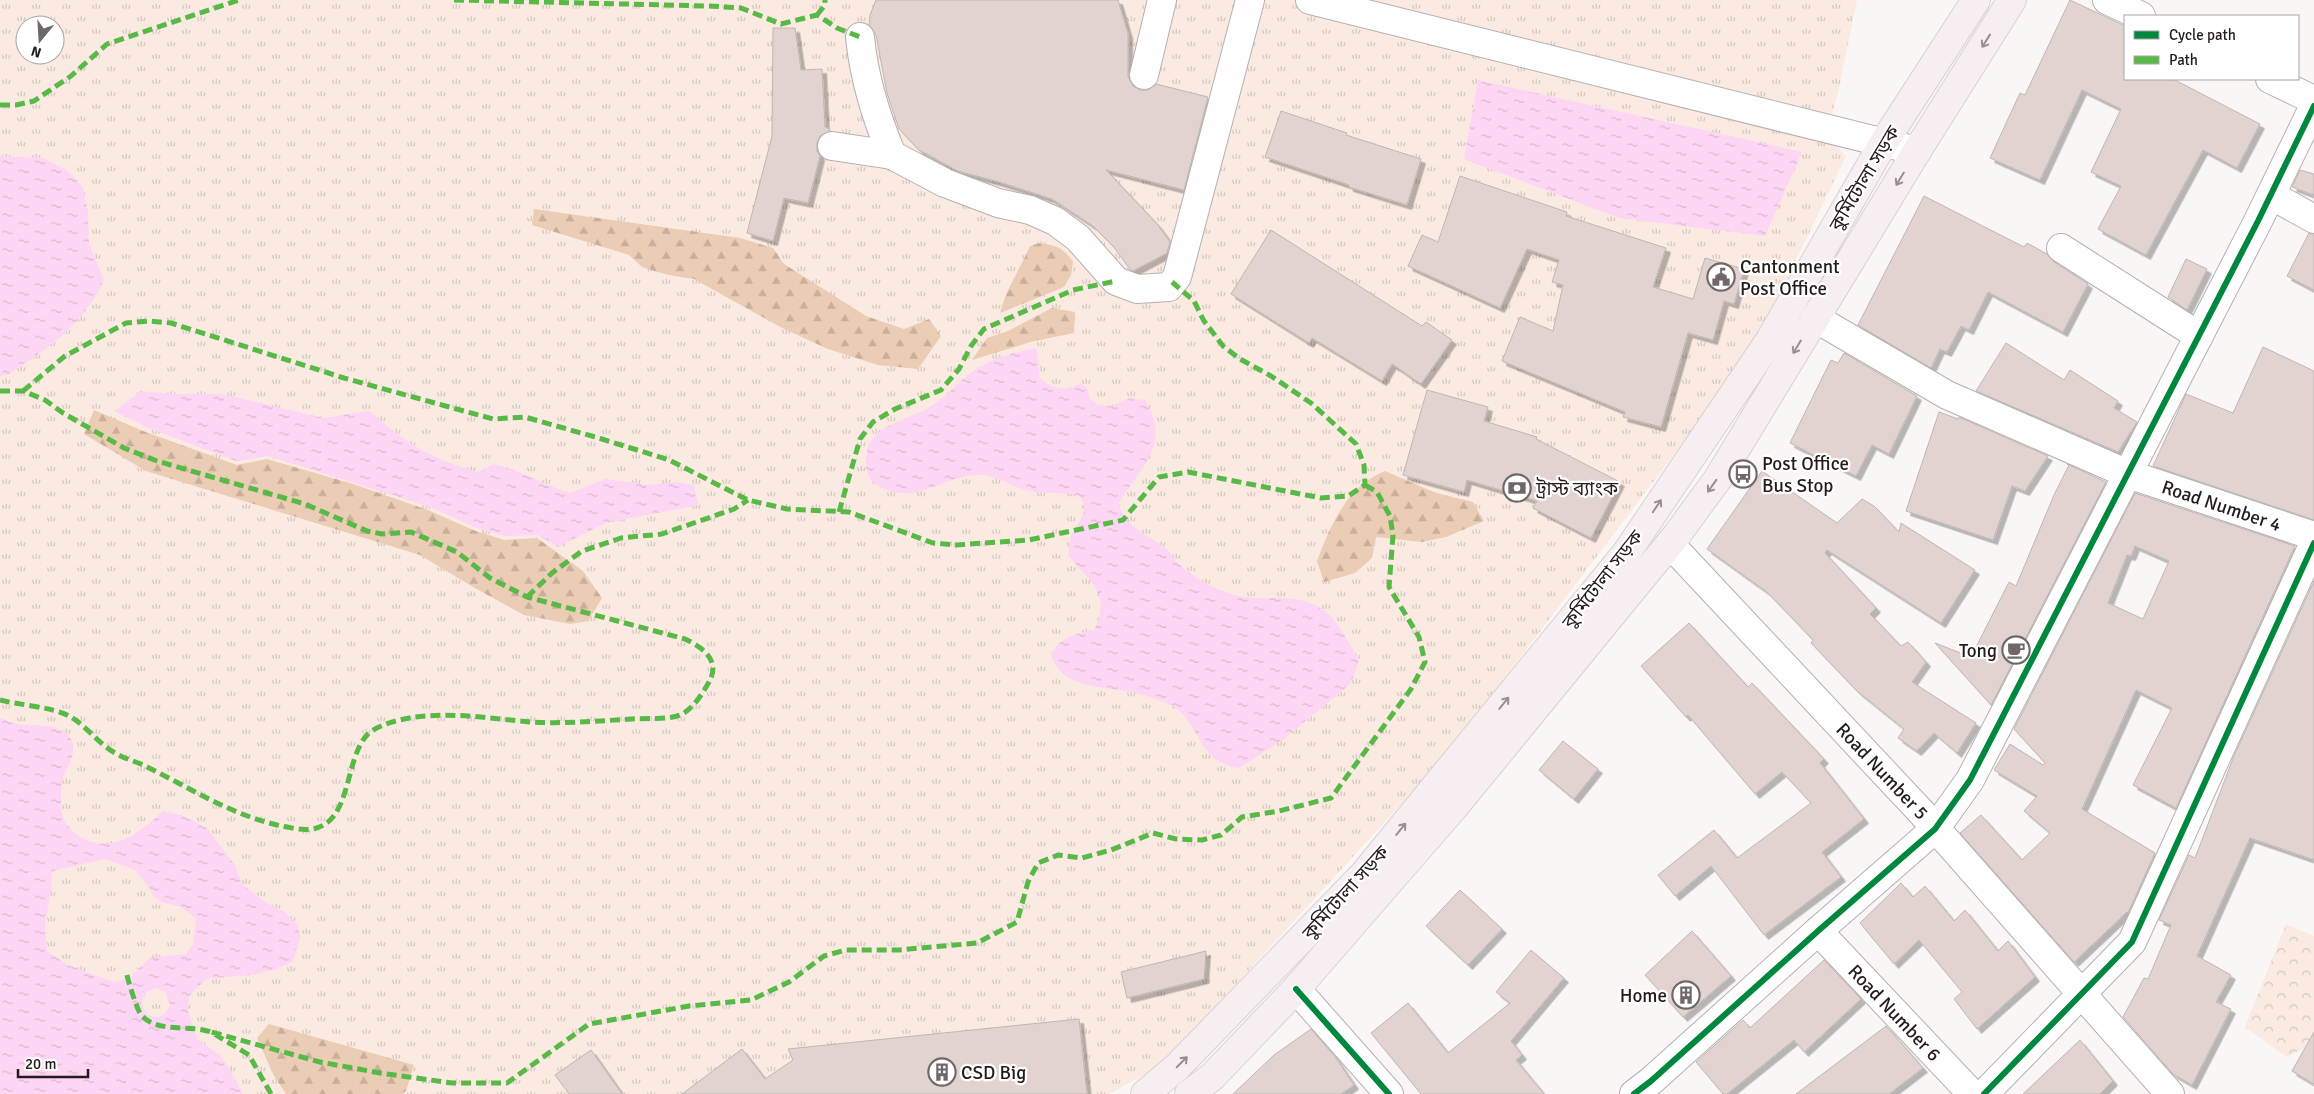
<svg xmlns="http://www.w3.org/2000/svg" width="2314" height="1094" viewBox="0 0 2314 1094" font-family="Signika,'Noto Sans Bengali',sans-serif">
  <style>
    .grass { fill: url(#grass-tufts); fill-rule: evenodd }
    .forest { fill: url(#forest-firs) }
    .park { fill: url(#park-crowns) }
    .water { fill: url(#water-ripples); fill-rule: evenodd }
    .building { fill: #e2d3d0; stroke: #beb7b5; fill-rule: evenodd; filter: url(#shadow) }
    .lines { fill: none; stroke-linecap: round; stroke-linejoin: round }
    .minor-casing { stroke: #b7b0b1; stroke-width: 30 }
    .major-casing { stroke: #d6d3d3; stroke-width: 30 }
    .minor { stroke: #fefefe; stroke-width: 28 }
    .major { stroke: #f7eef2; stroke-width: 28 }
    .quiet { stroke: #58b947; stroke-width: 5; stroke-dasharray: 10 5; stroke-linecap: butt }
    .cycleway-casing { stroke: #fff; stroke-width: 9 }
    .cycleway { stroke: #00873e; stroke-width: 6 }
    .oneway { stroke: #988f91 }
    .labels { text-anchor: middle; stroke-width: 4.5; stroke-linejoin: round; paint-order: stroke }
    .street-label { font-size: 19px; fill: #251b1b; stroke: #fff }
    .poi-label { font-size: 19px; fill: #251b1b; stroke: #fff; text-anchor: start }
  </style>
  <defs>
    <pattern id="grass-tufts" width="24" height="20" patternUnits="userSpaceOnUse" patternTransform="scale(1.25)"><rect width="24" height="20" fill="#faeae1"/><path d="M3 7l-1-3M5 7V3M7 7l1-3M15 17l-1-3M17 17v-4M19 17l1-3" fill="none" stroke="#d6c8c0"/></pattern>
    <pattern id="forest-firs" width="22" height="20" patternUnits="userSpaceOnUse" patternTransform="scale(1.25)"><rect width="22" height="20" fill="#ebccb5"/><path d="M5 1l3.5 6h-7zM16 11l3.5 6h-7z" fill="#c9af9b"/></pattern>
    <pattern id="park-crowns" width="20" height="18" patternUnits="userSpaceOnUse" patternTransform="scale(1.25)"><rect width="20" height="18" fill="#faeae1"/><path d="M2 6a3 3 0 1 1 6 0M12 15a3 3 0 1 1 6 0" fill="none" stroke="#d6c8c0"/></pattern>
    <pattern id="water-ripples" width="26" height="14" patternUnits="userSpaceOnUse" patternTransform="scale(1.25)"><rect width="26" height="14" fill="#fed6f5"/><path d="M2 4q2-2 4 0t4 0M15 11q2-2 4 0t4 0" fill="none" stroke="#dab7d1"/></pattern>
    <filter id="shadow"><feDropShadow dx="4.5" dy="4.5" stdDeviation="0" flood-color="#0004"/></filter>
  </defs>
  <rect width="100%" height="100%" fill="#faf6f6"/>
  <path class="grass" d="M0,0H1857L1838,93L1826,134L1846,156L1753,350L1448,753L1162,1065L1109,1094H0ZM25,25H55V55H25Z"/>
  <path class="forest" d="M534,209L740,238L773,248L784,264L866,316L904,329L929,319L941,336L918,369L878,365L828,349L782,328L694,279L668,275L642,267L629,255L532,225Z
    M1040,243C1056,245 1064,248 1073,262L1071,275L1064,287L1000,313C1006,289 1020,269 1030,246Z
    M1052,308L1075,312L1074,333L1034,341L972,360L987,338L1008,331Z
    M94,410L143,431L237,465L267,459L353,484L428,510L473,530L504,540L537,538L583,571L602,598L588,621L570,624L524,615L473,587L420,555L146,471L84,434Z
    M1385,471L1436,493L1473,502L1484,521L1446,537L1422,542L1376,537L1372,558L1355,573L1324,582L1317,561C1331,525 1346,487 1385,471Z
    M269,1024L414,1065L406,1091L402,1094H286L273,1074L257,1038Z"/>
  <path class="park" d="M2286,924L2314,936V1043L2287,1057L2245,1027Z"/>
  <path class="water" d="M1478,80L1802,152L1765,236L1619,218L1464,159Z
    M0,156L43,158L67,170L83,187L88,212L89,244L104,280C84,324 47,350 7,375L0,376Z
    M1037,348L1040,378C1054,390 1065,392 1081,383L1088,389L1090,399L1098,405L1113,406L1129,398L1145,400C1172,445 1141,466 1119,503C1122,525 1148,535 1164,547C1170,551 1173,559 1179,564C1194,578 1218,592 1239,596C1265,601 1292,593 1317,606C1337,616 1347,641 1359,659L1354,677L1346,688L1285,738L1239,768C1192,760 1204,721 1168,704C1155,698 1139,693 1125,691C1097,686 1061,687 1051,655C1059,637 1076,634 1094,630C1113,592 1089,583 1068,555C1069,549 1069,541 1071,536C1076,524 1094,508 1078,496C1071,492 1041,494 1029,491C1011,487 994,473 975,475C944,477 920,502 887,490C880,487 873,484 869,477C866,472 866,464 866,458C868,423 910,421 933,405C946,397 956,384 968,375C990,358 1010,353 1037,348Z
    M141,391L174,394H222L323,418L369,411C405,442 432,460 479,472L493,464C521,470 544,485 571,493L605,479L648,485L678,482L694,485L698,505L606,523L558,547L538,535L504,536L474,527L430,507L268,456L236,461L146,427L114,411Z
    M0,718C6,720 12,723 18,724C32,726 59,723 69,736C80,750 68,764 63,778C60,789 60,810 64,820C68,828 78,837 86,840C117,853 142,830 163,811L181,815L207,828L235,865L242,884L265,902L285,912L298,925L300,938L293,961C264,978 238,975 206,979L189,996L188,1012L197,1039L220,1055L235,1078L243,1094H0ZM105,859L135,870L149,887L153,896L161,902L179,906L196,918L193,944L186,954L150,958L129,978L114,982L68,965L47,951L45,924L51,891L52,871ZM156,988L165,992L170,1005C166,1015 158,1020 148,1015L141,1004L146,992Z"/>
  <path class="building" d="M876,0H1118L1128,34V77L1133,86L1140,90H1148L1156,84L1208,97L1184,190L1106,170L1157,224L1170,242L1167,253L1133,271L1130,269L1113,246L1093,226L1052,199L999,182L958,171L919,150L899,129L887,93L876,35L869,25L870,15Z
    M2070,0L2125,26V79H2173L2260,124L2237,168L2203,150L2146,255L2098,229L2121,186L2091,172L2121,109L2082,90L2040,180L1990,158L2020,93L2025,95Z
    M773,28H795L801,70L822,69L825,127L829,129L830,131L820,136L817,143V151L820,156L808,203L784,198L773,241L747,233L772,136Z
    M1281,111L1347,133L1346,135L1421,159L1407,205L1349,187V185L1265,157Z
    M2300,170L2314,174V195L2292,187Z
    M1460,176L1567,212L1566,216L1666,248L1653,287L1693,299L1705,258L1744,269L1734,304L1724,301L1713,340L1688,333L1661,427L1623,417L1625,412L1502,361L1520,317L1553,331L1563,285L1552,282L1559,260L1527,249L1500,308L1408,266L1422,235L1438,242Z
    M1924,196L2024,247L2027,243L2047,254L2053,261L2088,284L2063,332L1988,292L1969,330L1961,326L1947,352L1940,349L1931,368L1858,325Z
    M1271,230L1422,326L1426,322L1452,340L1421,384L1392,364L1382,381L1312,338L1309,343L1231,294Z
    M2309,233L2314,235V290L2287,276Z
    M2186,259L2207,269L2187,310L2168,297Z
    M2006,343L2064,380L2070,370L2118,401L2114,408L2137,422L2118,452L1976,391Z
    M2263,347L2314,371V520L2153,466L2186,394L2233,413Z
    M1844,353L1917,396L1889,454L1872,445L1856,476L1790,443L1831,360L1838,363Z
    M1427,390L1488,407L1484,421L1537,437L1536,439L1620,482L1591,538L1533,508L1537,501L1467,480L1464,492L1403,475Z
    M1939,412L1958,419L1959,417L2048,456L2025,491L2012,486L1993,540L1906,511Z
    M2067,464L2106,482L1991,705L1935,643L1971,657L2009,582L2016,586L2054,495L2069,465Z
    M1762,471L1837,523L1862,499L1874,506L1899,532L1901,523L1975,570L1941,623L1827,550L1825,553L1876,608L1870,614L1901,646L1908,642L1926,662L1912,682L1976,723L1957,753L1934,733L1917,751L1898,738L1904,729L1857,691L1811,643L1813,640L1767,592L1707,549Z
    M2135,493L2295,546L2176,808L2133,785L2172,708L2136,690L2082,809L2155,853L2128,913L2127,912L2074,962L1960,833L1981,815L2022,860L2050,833L2024,811L2037,796L1994,770L2010,744L2043,765L2045,763L2014,729ZM2135,546L2169,561L2143,619L2108,603L2127,555L2131,556Z
    M2314,581V860L2250,838L2197,956L2231,975L2216,1002L2231,1009L2192,1085L2173,1074L2123,1017L2144,978L2148,979L2171,925L2159,920L2189,855L2195,858L2234,756Z
    M1689,623L1748,687L1752,683L1824,759L1820,763L1864,819L1822,852L1841,877L1764,935L1711,866L1675,896L1658,875L1714,830L1737,858L1811,803L1782,772L1755,794L1688,715L1686,717L1641,666Z
    M1563,741L1598,769L1574,799L1539,770Z
    M1901,883L1913,897L1925,886L1954,921L1965,910L1998,951L2008,941L2035,977L1977,1029L1954,999L1962,992L1919,940L1894,964L1860,923Z
    M1460,890L1502,929L1468,965L1426,926Z
    M1692,931L1731,976L1683,1017L1645,975Z
    M1531,950L1564,978L1511,1041L1522,1055L1516,1060L1544,1094H1421L1371,1033L1408,1003L1448,1053L1510,1003L1496,992Z
    M1206,951L1204,979L1127,998L1121,972Z
    M1824,960L1861,999L1804,1052L1794,1040L1727,1094H1723L1696,1062L1743,1020L1750,1028Z
    M1079,1019L1087,1094H682L742,1049L765,1079L793,1060L788,1049Z
    M1886,1026L1923,1068L1889,1094H1796Z
    M1311,1029L1336,1058L1354,1085L1341,1094H1233L1274,1055Z
    M2314,1032V1084L2292,1071Z
    M2080,1040L2113,1081L2100,1094H2023Z
    M591,1050L622,1094H569L555,1075Z"/>
  <g class="lines">
    <g class="minor-casing">
      <g id="minor">
        <path d="M1310,0L1917,151"/>
        <path d="M2107,0L2141,16"/>
        <path d="M860,37C864,79 876,117 892,155L945,183L998,203L1030,210L1055,221L1078,238L1116,281L1137,289L1169,287L1177,277L1250,0"/>
        <path d="M1144,75L1162,0"/>
        <path d="M2270,79L2314,100"/>
        <path d="M832,146L892,155"/>
        <path d="M2271,195L2314,219"/>
        <path d="M2061,248L2199,336"/>
        <path id="s1" d="M1815,318L1947,395L2128,474L2314,536"/>
        <path id="s2" d="M1670,544L1923,814L2170,1094"/>
        <path id="s3" d="M1818,931L1972,1094"/>
        <path d="M1296,989L1389,1094"/>
        <path d="M1634,1094L1651,1081L1818,931L1935,829L1970,780L2258,221L2314,106"/>
        <path d="M1984,1094L2132,942L2314,543"/>
      </g>
    </g>
    <g class="major-casing">
      <path id="major" d="M1145,1094L1177,1067L1364,874L1627,552L1770,340L1884,142L1976,0
        M1189,1094L1212,1077L1296,989L1455,806L1676,536L1717,480L1917,151L2012,0"/>
    </g>
    <use href="#minor" class="minor"/>
    <use href="#major" class="major"/>
    <path class="quiet" d="M454,0L709,6L741,8L781,24L817,15L837,28L860,37
      M817,15L825,5V0
      M0,105H16L34,101L71,76L107,44L239,0
      M0,391H23L45,400L63,413L124,448L157,461L305,504L367,531L382,534L411,532L457,552L490,578L527,597L685,639C700,646 719,658 711,678C705,690 693,710 680,715C667,720 646,718 632,719C598,721 564,724 531,722C483,718 432,708 386,724C381,726 371,730 367,735C344,760 352,823 312,829C301,831 288,827 277,825C230,814 192,789 149,768C139,762 127,760 117,754C98,744 87,726 69,716C53,707 19,705 0,700
      M23,391L65,356L126,323L149,321L171,323L344,378L493,419L525,417L602,439L669,460L748,500L787,509L849,512L933,543L956,545L1029,540L1123,520L1159,477L1188,472L1321,498L1348,496L1365,485L1364,465L1356,444L1311,403L1271,376L1240,359L1223,346L1204,321L1194,301L1172,282
      M839,512L860,439L873,422L895,409L941,390L959,369L971,346L984,329L1073,290L1116,281
      M527,597L552,573L582,551L621,538L662,534L734,509L748,500
      M127,975C128,981 138,1012 141,1015C159,1034 189,1024 211,1032
      M271,1094L249,1055L211,1032L320,1062L380,1073L452,1083H507L589,1024L689,1006L751,1000L789,982L824,956L846,950H898L977,943L1017,922L1028,882L1038,863L1058,855L1082,858L1111,850L1153,833L1176,839L1202,840L1221,835L1242,817L1279,811L1331,798L1411,689L1425,662L1419,637L1389,587L1393,535L1390,516L1377,492L1365,485"/>
    <g class="cycleway-casing">
      <path id="cycleway" d="M1296,989L1389,1094
        M1634,1094L1651,1081L1818,931L1935,829L1970,780L2258,221L2314,106
        M1984,1094L2132,942L2314,543"/>
    </g>
    <use href="#cycleway" class="cycleway"/>
  </g>
  <defs><path id="oneway-shaft" d="M-6 0H5M1.5-3L5.5 0L1.5 3" fill="none" stroke-width="1.6" stroke-linecap="round" stroke-linejoin="round" transform="scale(1.25)"/></defs>
  <g class="oneway">
    <use href="#oneway-shaft" transform="translate(1986 41) rotate(122)"/>
    <use href="#oneway-shaft" transform="translate(1900 179) rotate(121)"/>
    <use href="#oneway-shaft" transform="translate(1797 347) rotate(121)"/>
    <use href="#oneway-shaft" transform="translate(1712 486) rotate(125)"/>
    <use href="#oneway-shaft" transform="translate(1657 506) rotate(-56)"/>
    <use href="#oneway-shaft" transform="translate(1504 703) rotate(-51)"/>
    <use href="#oneway-shaft" transform="translate(1401 829) rotate(-51)"/>
    <use href="#oneway-shaft" transform="translate(1182 1062) rotate(-45)"/>
  </g>
  <defs>
    <g id="civic-ring" transform="scale(1.4375)"><circle r="9.5" fill="#fff" stroke="#706868" stroke-width="1.5"/><path d="M-.6-6.5H3V-4.5H.6V-3L4-1V1h2V6H-6V1h2V-1L-.6-3ZM-1.2 2.5V6h2.4V2.5Z" fill="#706868"/></g>
    <g id="bus-ring" transform="scale(1.4375)"><circle r="9.5" fill="#fff" stroke="#706868" stroke-width="1.5"/><path d="M-5-6H5V4H4V6H2V4H-2V6H-4V4H-5ZM-3.5-4V0h7V-4ZM-3.5 1.2v1.5H-2V1.2ZM2 1.2v1.5H3.5V1.2Z" fill="#706868"/></g>
    <g id="bank-ring" transform="scale(1.4375)"><circle r="9.5" fill="#fff" stroke="#706868" stroke-width="1.5"/><path d="M-6-4H6V4H-6ZM0-2.3a2.3 2.3 0 1 0 0 4.6a2.3 2.3 0 1 0 0-4.6Z" fill="#706868"/></g>
    <g id="cafe-ring" transform="scale(1.4375)"><circle r="9.5" fill="#fff" stroke="#706868" stroke-width="1.5"/><path d="M-5.5-4.5H6V0H3Q3 3.5 0 3.5H-2.5Q-5.5 3.5-5.5 0ZM3-3.2v2h1.7v-2ZM-6 4.5H4V6H-6Z" fill="#706868"/></g>
    <g id="building-ring" transform="scale(1.4375)"><circle r="9.5" fill="#fff" stroke="#706868" stroke-width="1.5"/><path d="M-4-6H4V6H1V3H-1V6H-4ZM-2.5-4.3h1.7v1.8h-1.7ZM.8-4.3h1.7v1.8H.8ZM-2.5-1h1.7V.8h-1.7ZM.8-1h1.7V.8H.8Z" fill="#706868"/></g>
  </defs>
  <g fill-rule="evenodd">
    <use href="#civic-ring" x="1721" y="277"/>
    <use href="#bus-ring" x="1743" y="474"/>
    <use href="#bank-ring" x="1517" y="488"/>
    <use href="#cafe-ring" x="2016" y="650"/>
    <use href="#building-ring" x="1686" y="995"/>
    <use href="#building-ring" x="942" y="1072"/>
  </g>
  <g class="labels">
    <g class="street-label">
      <text transform="translate(1864 178) rotate(-59)" y="7">কুর্মিটোলা সড়ক</text>
      <text dy="7" stroke="none"><textPath href="#s1" startOffset="449">Road Number 4</textPath></text>
      <text transform="translate(1602 579) rotate(-52)" y="7">কুর্মিটোলা সড়ক</text>
      <text dy="7" stroke="none"><textPath href="#s2" startOffset="311">Road Number 5</textPath></text>
      <text transform="translate(1345 892) rotate(-48)" y="7">কুর্মিটোলা সড়ক</text>
      <text dy="7" stroke="none"><textPath href="#s3" startOffset="112">Road Number 6</textPath></text>
    </g>
    <g class="poi-label">
      <text x="1740" y="273">Cantonment<tspan x="1740" dy="22">Post Office</tspan></text>
      <text x="1762" y="470">Post Office<tspan x="1762" dy="22">Bus Stop</tspan></text>
      <text x="1536" y="495">ট্রাস্ট ব্যাংক</text>
      <text x="1997" y="657" text-anchor="end">Tong</text>
      <text x="1667" y="1002" text-anchor="end">Home</text>
      <text x="961" y="1079">CSD Big</text>
    </g>
  </g>
  <rect x="2124" y="15" width="175" height="65" fill="#ffffff" stroke="#a8a4a4"/>
  <rect x="2134" y="31" width="25" height="8" fill="#00873e" stroke="#a8a4a4"/>
  <text x="2169" y="40" font-size="15" fill="#251b1b">Cycle path</text>
  <rect x="2134" y="56" width="25" height="8" fill="#58b947" stroke="#a8a4a4"/>
  <text x="2169" y="65" font-size="15" fill="#251b1b">Path</text>
  <g transform="translate(40 40) rotate(198)"><circle r="24" fill="#ffffff" stroke="#a8a4a4"/>
  <path d="M0-4L9 19L0 12L-9 19Z" fill="#706868"/>
  <text y="-8" font-size="14" font-weight="bold" text-anchor="middle" fill="#251b1b">N</text>
  </g>
  <path d="M18 1069v8h70v-8" fill="none" stroke="#251b1b" stroke-width="2.5"/>
  <text x="25" y="1069" font-size="15" fill="#251b1b" stroke="#ffffff" stroke-width="4" paint-order="stroke">20 m</text>
</svg>
